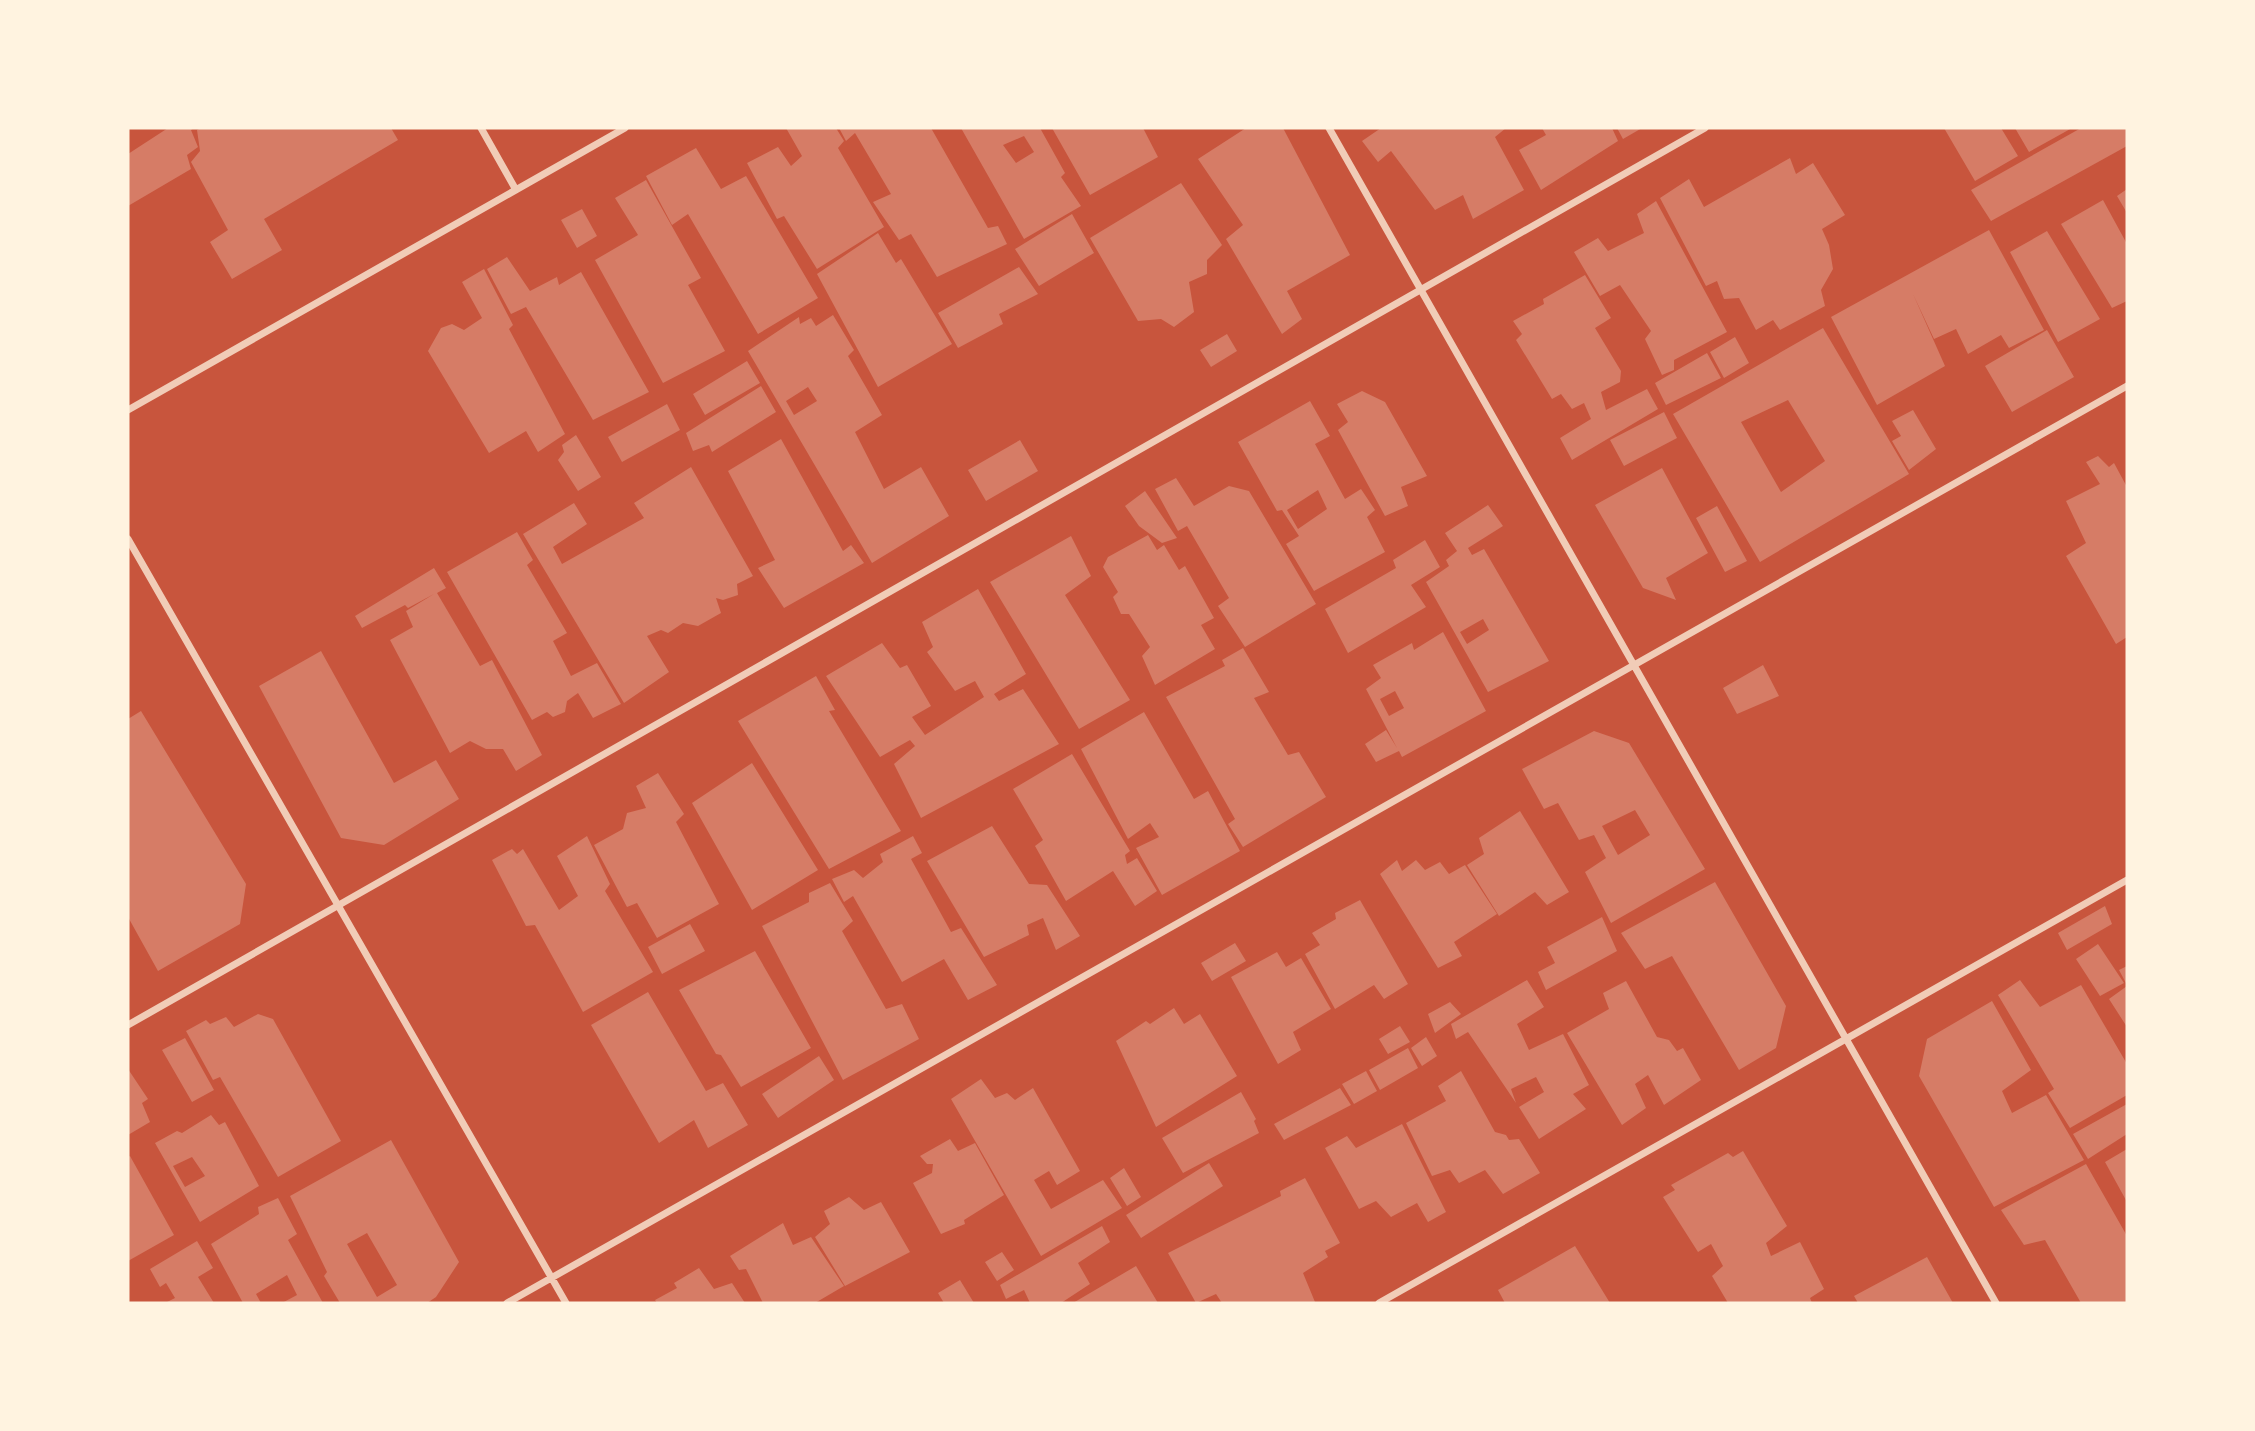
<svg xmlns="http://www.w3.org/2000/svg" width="2255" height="1431" viewBox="0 0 2255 1431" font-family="Figtree,sans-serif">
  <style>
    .building { fill: #d67c66; fill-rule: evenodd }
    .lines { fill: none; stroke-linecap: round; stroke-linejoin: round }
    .minor { stroke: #f1ccb7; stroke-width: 7 }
  </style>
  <rect width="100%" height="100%" fill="#c8553d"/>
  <path class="building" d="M168,128H194L191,130L198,147L187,155L191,169L128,206V154Z
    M201,128H391L398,140L264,219L282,250L232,279L210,242L228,230L191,162L200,151L197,130Z
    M786,128H836L844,141L838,148L884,227L817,269L784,216L777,219L747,163L778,147L791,166L802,156Z
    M839,128H931L988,228L998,226L1007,244L937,277L911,234L899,240L873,202L891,194L855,133L846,141Z
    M961,128H1040L1065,173L1061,177L1081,206L1024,239ZM1024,136L1034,152L1016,163L1003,145Z
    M1052,128H1143L1158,157L1090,195Z
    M1246,128H1283L1350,255L1287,291L1302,319L1282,334L1226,239L1243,225L1198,159Z
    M1381,128H1506L1495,137L1524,190L1473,219L1463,195L1435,210L1391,151L1378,162L1362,141Z
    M1542,128H1612L1618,141L1541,190L1519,150L1546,135Z
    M1617,128H1642L1623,139Z
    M1944,128H2001L2018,156L1975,181Z
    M2015,128H2072L2029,152Z
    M2081,128H2127V146L1991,221L1971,190Z
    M696,148L721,189L746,176L818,298L758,334L688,214L672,225L646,176Z
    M1790,158L1796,174L1813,163L1845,215L1822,229L1829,245L1833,269L1821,290L1825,306L1780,330L1773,320L1756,330L1739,298L1724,299L1717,281L1706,286L1660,198L1689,179L1704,207Z
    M646,180L701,278L688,285L725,351L663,383L595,260L638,235L615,198Z
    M1181,183L1222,245L1207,260V274L1189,282L1194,312L1174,327L1161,319L1138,321L1090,238Z
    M2127,189V213L2117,196Z
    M2103,200L2127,244V301L2112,308L2061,224Z
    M1656,201L1727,332L1674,360V370L1662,375L1645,339L1651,331L1620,285L1600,296L1574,252L1598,238L1608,251L1644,233L1637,214Z
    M582,209L597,236L577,248L561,220Z
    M1072,214L1094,253L1039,286L1015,249Z
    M1989,230L2044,330L2009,348L2001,335L1968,354L1956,329L1934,339L1913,294L1945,366L1877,405L1831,317Z
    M2047,231L2100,319L2058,342L2010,252Z
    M878,233L896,263L901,259L952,344L878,387L817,274Z
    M507,257L530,291L557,277L559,285L581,272L649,392L593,420L526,307L511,314L487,269Z
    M1019,267L1038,294L999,314L1003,324L958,348L938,313Z
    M484,269L513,325L509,329L565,434L538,452L526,431L489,453L428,351L441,328L452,324L464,330L482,318L462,282Z
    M1585,275L1611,318L1595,328L1621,371L1620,382L1601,392L1606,410L1647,389L1658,409L1572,460L1560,438L1591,419L1584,403L1572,409L1561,394L1552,399L1516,340L1522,334L1513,321L1544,304L1543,299Z
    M833,315L854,350L848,356L882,415L855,432L884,489L921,467L949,516L872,563L748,351L799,317L800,324L811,318L816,326ZM808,387L817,401L794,415L786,401Z
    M1823,328L1909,474L1760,562L1673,414ZM1788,400L1825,461L1781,492L1741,422Z
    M2047,330L2074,377L2012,412L1985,366Z
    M1227,334L1237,351L1211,367L1200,350Z
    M1735,337L1749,363L1724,378L1710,352Z
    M1707,353L1721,378L1666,405L1655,383Z
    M747,361L760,383L705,415L693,394Z
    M761,386L776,412L712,452L709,445L693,451L686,433Z
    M1362,391L1385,402L1427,476L1401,487L1408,506L1385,516L1338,430L1348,422L1337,404Z
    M1310,401L1330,436L1315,444L1345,499L1361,489L1375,510L1367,517L1385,552L1314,591L1286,544L1299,536L1282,510L1277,511L1238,442ZM1318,490L1327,509L1298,529L1287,510Z
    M667,404L680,430L622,462L608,437Z
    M1913,410L1936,449L1909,470L1892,441L1901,436L1892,421Z
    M1664,412L1677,438L1624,466L1610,440Z
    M576,435L601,477L578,491L558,460L564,452L562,445Z
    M781,439L843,551L851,545L864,563L784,608L758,568L775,560L728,471Z
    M1020,440L1038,471L986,501L968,470Z
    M2098,456L2109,467L2114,463L2127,487V637L2116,644L2066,556L2086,543L2066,501L2100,484L2086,462Z
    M691,467L753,576L737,584L738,595L723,600L716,598L721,613L698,626L683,623L668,633L661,630L647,636L669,672L624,703L523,534L574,503L587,524L553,547L562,564L644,518L634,503Z
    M1662,468L1708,553L1666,578L1676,600L1643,588L1595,505Z
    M1176,478L1194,506L1229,486L1249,491L1316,604L1245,647L1218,606L1229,598L1187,526L1178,531L1155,489Z
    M1145,491L1177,538L1162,543L1139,526L1125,506Z
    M1488,505L1503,526L1468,548L1472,555L1484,549L1549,661L1488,692L1426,582L1449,566L1446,560L1457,551L1445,533ZM1483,619L1489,630L1467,644L1460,632Z
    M1717,506L1747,561L1725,572L1696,518Z
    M517,532L533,560L527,565L567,633L553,641L571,676L597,663L621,704L593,718L578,693L567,701L565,712L553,717L547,712L532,720L447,572Z
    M1148,535L1157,550L1164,545L1179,570L1185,566L1214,618L1201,625L1215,649L1155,685L1142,656L1150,647L1129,614H1121L1113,597L1118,592L1103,567L1108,557Z
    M1071,536L1091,576L1065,595L1130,700L1079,729L990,582Z
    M1425,540L1440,567L1411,585L1426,607L1348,653L1325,609L1396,568L1393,560Z
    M434,568L446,588L437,593L480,666L492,660L542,755L516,771L503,749H486L470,741L450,753L390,640L413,627L406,611L434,594L408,608L405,605L362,628L355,616Z
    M978,589L1026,674L994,694L999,701L1023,689L1059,744L921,818L894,764L915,746L910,740L880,757L826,676L882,643L900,668L907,665L931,706L912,717L925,735L984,697L975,681L955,691L927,652L933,647L922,622Z
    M1443,632L1486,711L1402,757L1399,751L1376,762L1365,744L1386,730L1397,748L1366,689L1381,678L1373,665L1412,643L1414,650ZM1395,691L1404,708L1389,716L1380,699Z
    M1243,648L1269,692L1254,698L1288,755L1299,752L1326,797L1243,847L1228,824L1235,819L1166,697L1225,666L1222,660Z
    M321,651L394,783L436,760L459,799L384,845L341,838L259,686Z
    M1763,665L1779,696L1737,714L1723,688Z
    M816,676L835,710L829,711L901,831L829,869L738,721Z
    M141,711L246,884L240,924L158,971L128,917V719Z
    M1144,712L1194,799L1208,791L1240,851L1162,895L1136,848L1159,837L1150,823L1128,839L1081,749Z
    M1594,731L1629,743L1705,869L1611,923L1585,872L1606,858L1594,835L1579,840L1558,803L1544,809L1522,769ZM1635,810L1650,835L1618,855L1602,826Z
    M1072,754L1130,851L1125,855L1127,864L1137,858L1157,891L1135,906L1113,871L1066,901L1035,846L1043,840L1013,789Z
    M752,763L818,870L752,910L692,803Z
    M658,773L684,814L676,822L719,904L657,938L637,903L627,907L594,845L623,829L627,813L646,808L636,786Z
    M1520,811L1569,892L1547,905L1535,892L1499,916L1467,865L1484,854L1479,838Z
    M992,826L1029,884L1047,885L1080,936L1056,950L1043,918L1027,925L1029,935L984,957L927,861Z
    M587,836L610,884L605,891L653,972L583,1012L535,925L526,926L492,860L512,849L517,854L523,849L559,910L578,896L557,856Z
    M913,836L922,853L911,859L951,932L961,928L997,985L968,1000L944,959L902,982L853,896L844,902L832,879L854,870L863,878L883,862L880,854Z
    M1397,860L1402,871L1416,860L1425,870L1440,862L1449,874L1465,865L1497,914L1454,942L1462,956L1438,968L1380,874Z
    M1715,882L1786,1006L1776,1048L1739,1070L1672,956L1645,969L1621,933Z
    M830,883L853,921L842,931L886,1009L902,1004L919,1039L843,1080L762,926L809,902V893Z
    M1360,900L1408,984L1384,999L1374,985L1335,1009L1305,954L1320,945L1312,933L1336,919L1335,913Z
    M2105,906L2112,924L2067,950L2058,933Z
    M1602,917L1617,951L1546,990L1538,972L1555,963L1547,947Z
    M690,924L705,951L662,974L648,947Z
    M1235,943L1246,961L1212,981L1201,963Z
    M2098,944L2124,983L2100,996L2076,959Z
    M755,951L811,1048L741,1087L721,1055L716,1054L679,990Z
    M1277,952L1286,967L1301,958L1331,1009L1293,1032L1301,1050L1278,1064L1231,977Z
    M2127,966V985L2119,970Z
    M1527,980L1544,1007L1517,1024L1529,1050L1563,1034L1589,1085L1573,1094L1586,1109L1539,1139L1519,1107L1544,1092L1536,1077L1511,1089L1516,1103L1468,1032L1456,1039L1451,1024Z
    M2020,980L2040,1007L2081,985L2127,1064V1095L2070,1128L2048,1093L2054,1089L1998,995Z
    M1626,981L1657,1037L1669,1040L1677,1051L1683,1048L1701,1080L1664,1105L1648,1075L1635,1084L1646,1108L1622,1125L1567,1033L1609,1009L1603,993Z
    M2127,986V1027L2109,999Z
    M648,992L706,1091L723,1083L748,1125L708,1148L694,1120L659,1143L591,1025Z
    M1992,1001L2031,1070L2002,1091L2012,1113L2046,1095L2084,1160L1994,1207L1919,1076L1927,1039Z
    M1450,1002L1461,1014L1435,1033L1428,1014Z
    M1174,1008L1184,1024L1200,1014L1237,1076L1156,1127L1116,1041L1146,1021L1150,1024Z
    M258,1014L273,1019L341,1141L278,1177L220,1077L213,1080L186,1031L206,1020L210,1024L226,1017L234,1027Z
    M1400,1026L1410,1042L1388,1054L1379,1039Z
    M1426,1037L1437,1056L1422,1066L1411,1048Z
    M185,1038L214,1090L192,1102L162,1050Z
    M1408,1048L1418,1068L1380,1090L1369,1070Z
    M819,1056L834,1080L778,1118L762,1094Z
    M128,1069L148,1099L142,1103L150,1122L128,1135Z
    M1366,1071L1377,1091L1354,1104L1342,1084Z
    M1461,1071L1495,1132L1506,1135L1509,1140L1519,1139L1540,1173L1503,1194L1485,1170L1459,1183L1450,1170L1432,1176L1406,1123L1446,1101L1438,1086Z
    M981,1079L995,1098L1007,1093L1015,1100L1033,1088L1080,1171L1057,1185L1049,1171L1034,1180L1051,1209L1103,1180L1122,1208L1041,1256L951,1099Z
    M1340,1088L1351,1105L1284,1140L1274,1124Z
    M1241,1092L1256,1119L1254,1121L1259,1133L1183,1173L1162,1138Z
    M2127,1104V1134L2088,1159L2073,1134Z
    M211,1115L219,1125L225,1122L259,1186L200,1222L155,1143L177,1131L182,1133ZM192,1157L205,1176L185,1187L173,1166Z
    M1402,1124L1446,1212L1428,1222L1417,1203L1391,1217L1376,1201L1359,1209L1325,1148L1347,1136L1356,1148Z
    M950,1139L958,1151L975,1143L1004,1195L964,1220L965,1224L941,1234L913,1183L932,1173L933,1164H927L920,1156Z
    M391,1140L459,1262L436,1297L427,1303H340L324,1276L327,1272L290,1196ZM367,1233L397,1285L377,1297L347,1244Z
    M2127,1149V1202L2105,1162Z
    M1743,1151L1787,1226L1766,1243L1771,1256L1800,1242L1824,1289L1810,1298L1812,1303H1728L1712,1276L1723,1266L1711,1244L1698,1252L1663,1197L1675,1190L1671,1185L1728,1153L1733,1157Z
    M130,1156L174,1235L128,1261V1157Z
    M1209,1163L1223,1186L1141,1238L1126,1215Z
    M2086,1164L2127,1236V1303H2081L2045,1240L2024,1245L2001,1210Z
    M1124,1168L1141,1197L1127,1206L1110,1178Z
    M1305,1178L1340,1243L1325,1251L1328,1257L1303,1273L1315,1302L1222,1303L1216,1294L1196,1303L1168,1253L1281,1196L1280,1191Z
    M849,1197L864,1210L881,1202L910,1252L845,1286L815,1237L830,1224L824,1211Z
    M278,1198L297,1234L288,1240L323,1303H282L297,1295L287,1275L256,1294L261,1303H243L211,1244L259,1214L258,1207Z
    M783,1223L793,1245L811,1237L844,1286L815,1303H763L746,1269L739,1270L730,1256Z
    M1102,1226L1110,1242L1078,1263L1090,1284L1061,1303H1030L1024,1290L1006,1299L1000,1285Z
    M197,1241L213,1268L198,1277L214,1303H165L175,1298L166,1283L160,1287L150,1269Z
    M1575,1246L1610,1303H1505L1498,1290Z
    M1002,1252L1014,1270L997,1281L985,1262Z
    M1927,1257L1953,1303H1858L1854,1296Z
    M1136,1266L1158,1303H1073Z
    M699,1268L714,1289L732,1283L745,1303H657L655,1300L677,1288L674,1283Z
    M960,1280L974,1303H944L938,1293Z"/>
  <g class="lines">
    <path class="minor" d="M481,128L516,190
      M1329,128L1996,1303
      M128,410L625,128
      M128,539L566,1303
      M128,1025L1705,128
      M507,1303L2127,386
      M1379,1303L2127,880"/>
  </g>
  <rect width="2255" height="1431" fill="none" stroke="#fff3e0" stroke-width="259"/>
</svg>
